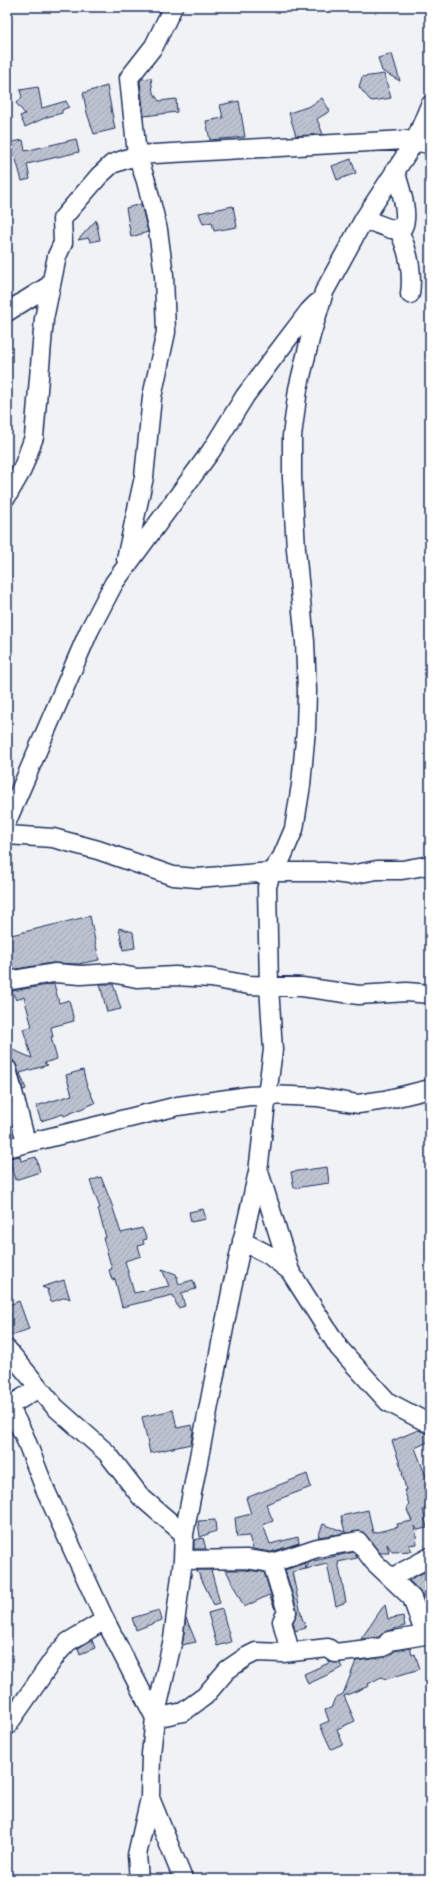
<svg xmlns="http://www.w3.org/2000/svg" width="437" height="1886" viewBox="0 0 437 1886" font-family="Delius,sans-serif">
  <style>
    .building { fill: url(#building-hatch); stroke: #1b2f5e }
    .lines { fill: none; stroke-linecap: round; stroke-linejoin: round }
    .minor-casing { stroke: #1b2f5e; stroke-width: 21 }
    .minor { stroke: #fff; stroke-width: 18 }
  </style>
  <defs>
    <pattern id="building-hatch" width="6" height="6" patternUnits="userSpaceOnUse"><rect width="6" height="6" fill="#bcc2d0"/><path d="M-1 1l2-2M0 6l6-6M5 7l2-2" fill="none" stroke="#a1a7b5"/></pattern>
  </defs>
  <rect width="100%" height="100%" fill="#f1f2f5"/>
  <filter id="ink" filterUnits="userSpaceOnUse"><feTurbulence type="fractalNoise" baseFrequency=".025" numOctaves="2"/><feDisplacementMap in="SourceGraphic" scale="8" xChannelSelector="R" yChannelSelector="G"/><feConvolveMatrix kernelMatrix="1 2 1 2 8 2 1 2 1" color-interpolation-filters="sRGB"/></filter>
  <g filter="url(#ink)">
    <path class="building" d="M392,54L400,81L382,71L378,58Z
      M384,74L391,98L373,101L370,100L359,87L362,77Z
      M151,78L153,92L159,101L176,99L177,112L144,116L140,81L141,79Z
      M107,86L115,129L94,134L87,113L83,93Z
      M38,87L42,108L66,101L69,107L62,110V113L47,117L25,127L20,116L25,114L16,103L22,97L20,90Z
      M322,98L330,111L317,119L323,134L296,136L289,113L310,106Z
      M239,101L245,137L210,140L206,121L223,118L220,105Z
      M76,139L79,152L27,164L30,179L22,181L15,156L7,158V143L23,140L25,151Z
      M351,159L356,173L337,180L332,166Z
      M141,204L148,232L131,237L126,208Z
      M233,206L237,227L214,231L212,222L203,224L199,213Z
      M96,220L100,240L90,242L89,238L78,240Z
      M90,916L99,960L78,964L52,963L10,970L7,951L10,950L7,936Z
      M119,928L133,932L135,948L123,950Z
      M54,984L59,1003L69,1000L74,1021L51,1027L53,1037H51L57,1059L44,1063L48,1065L20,1073L26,1089L23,1090L17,1066L14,1061L7,1059L11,1049L32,1058L23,1029L32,1027L24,997L16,1000L12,991Z
      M100,984H113L121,1009L107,1012Z
      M83,1070L86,1083L95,1103L64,1116L63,1114L41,1121L36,1106L72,1095L66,1075Z
      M20,1156L21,1161L36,1157L40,1172L15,1180L9,1158Z
      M327,1167L329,1183L294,1188L291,1172Z
      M101,1177L112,1205L121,1233L142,1228L147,1239L143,1240L144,1244L138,1246L141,1256L125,1261L134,1293L169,1286L162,1269L176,1274L179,1284L193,1280L196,1289L181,1293L185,1306L178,1308L173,1295L122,1307L115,1279L112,1280L109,1270L112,1269L103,1238L106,1237L98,1209L100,1208L90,1181Z
      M203,1209L206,1219L191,1222L189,1212Z
      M64,1280L70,1299L66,1297L51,1302L47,1291L49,1290L42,1287Z
      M19,1301L29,1329L7,1337V1306Z
      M173,1410L177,1428L192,1425L193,1431L191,1444L150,1453L142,1417Z
      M418,1430L430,1434V1441L415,1448L430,1487V1507L423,1510L427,1528L417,1530L415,1526L417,1544L409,1545L412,1551L392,1552L387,1544L389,1553H380L366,1535L361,1531L318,1537L323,1524L345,1532L341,1516L368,1510L373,1533L398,1527L397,1524L412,1521L407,1510L409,1504L404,1490H406L402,1473H403L392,1441Z
      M307,1474L311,1487L266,1504L273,1521L263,1525L270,1544L298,1537L299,1543L271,1552L253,1549L249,1536L237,1537L235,1518L251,1514L246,1498Z
      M215,1520L216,1531L200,1537L198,1521Z
      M203,1538L206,1549H194V1540Z
      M354,1552L357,1558L338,1562L346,1602L336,1606L327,1564L306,1569L309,1562Z
      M305,1563L306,1569L292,1572L302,1618L306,1628L295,1631L293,1622L297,1613V1609L285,1570Z
      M430,1569V1618L422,1594L409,1580Z
      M197,1570H211L220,1603L214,1605Z
      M226,1570H245L264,1572L275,1609L269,1595L244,1607Z
      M385,1604L388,1619L403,1616L405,1626L387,1631L379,1637L361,1639Z
      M222,1609L231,1642L217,1646L208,1613Z
      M159,1610L162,1620L136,1630L132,1618Z
      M186,1618L196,1642L182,1645L183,1640Z
      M92,1640L95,1648L80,1654L78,1648Z
      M410,1648L412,1655L415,1654L420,1669L386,1679L381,1677L368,1684L369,1686L344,1696L355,1721L337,1729L343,1744L331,1749L320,1725L329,1721L325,1710L331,1708L335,1698L343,1694L356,1661L385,1657L395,1651Z
      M331,1662L340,1663L342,1668L308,1684L304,1674Z"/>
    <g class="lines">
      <g class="minor-casing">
        <path id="minor" d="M364,219L391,229L403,227C410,213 399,185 395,170
          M398,229C408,249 413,272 410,294
          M7,312L50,285
          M7,496L22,470L34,437L44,319L57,256L63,243L62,219L99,176L112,164L137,155L405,140L430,144
          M126,559L144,477L152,397L166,332L164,275L158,230L146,181L137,155L129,78L154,46L173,7
          M7,821L89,631L114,583L211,451L245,396L274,357L309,311L317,303
          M7,835L53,838L98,850L173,876L197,878L271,872H326L350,875L377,870H402L430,865
          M7,981L54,973L81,975L112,973L137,978L175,976L211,978L249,985L302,987L359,995L407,992L430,994
          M7,1069L26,1142
          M7,1148L178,1106L249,1096L267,1095L273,1050L269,986L267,887L271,872L282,857L294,829L301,785L306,729L307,691L305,642L296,549L292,478V436L298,389L311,335L324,292L364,219L415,141L430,105
          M259,1172L290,1271
          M242,1241L269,1255L290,1271L339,1348L388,1402L430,1424
          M7,1349L55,1407L107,1453L141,1497L184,1534
          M7,1404L9,1406L39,1388
          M9,1406L24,1435L45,1489L105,1620L155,1718L183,1712L205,1696L227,1670L246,1657L256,1652L283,1653L328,1648L335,1653L384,1647L389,1641L425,1635
          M183,1560L246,1559L272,1563L317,1548L358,1541L374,1562L412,1598L425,1635L430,1634
          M272,1563L287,1612L282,1621L290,1652
          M391,1578L430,1557
          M7,1726L57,1654L68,1642L105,1620
          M150,1798L183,1879
          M139,1879L137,1855L150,1798L151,1754L155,1718L173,1639L183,1560L184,1534L232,1287L258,1172L267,1095L317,1097L358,1104L385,1100L430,1089"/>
      </g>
      <use href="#minor" class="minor"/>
    </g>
  </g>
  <rect width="437" height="1886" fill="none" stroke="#fff" stroke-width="24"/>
  <rect x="12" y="12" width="413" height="1862" fill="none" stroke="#1b2f5e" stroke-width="1.5" filter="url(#ink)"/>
</svg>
